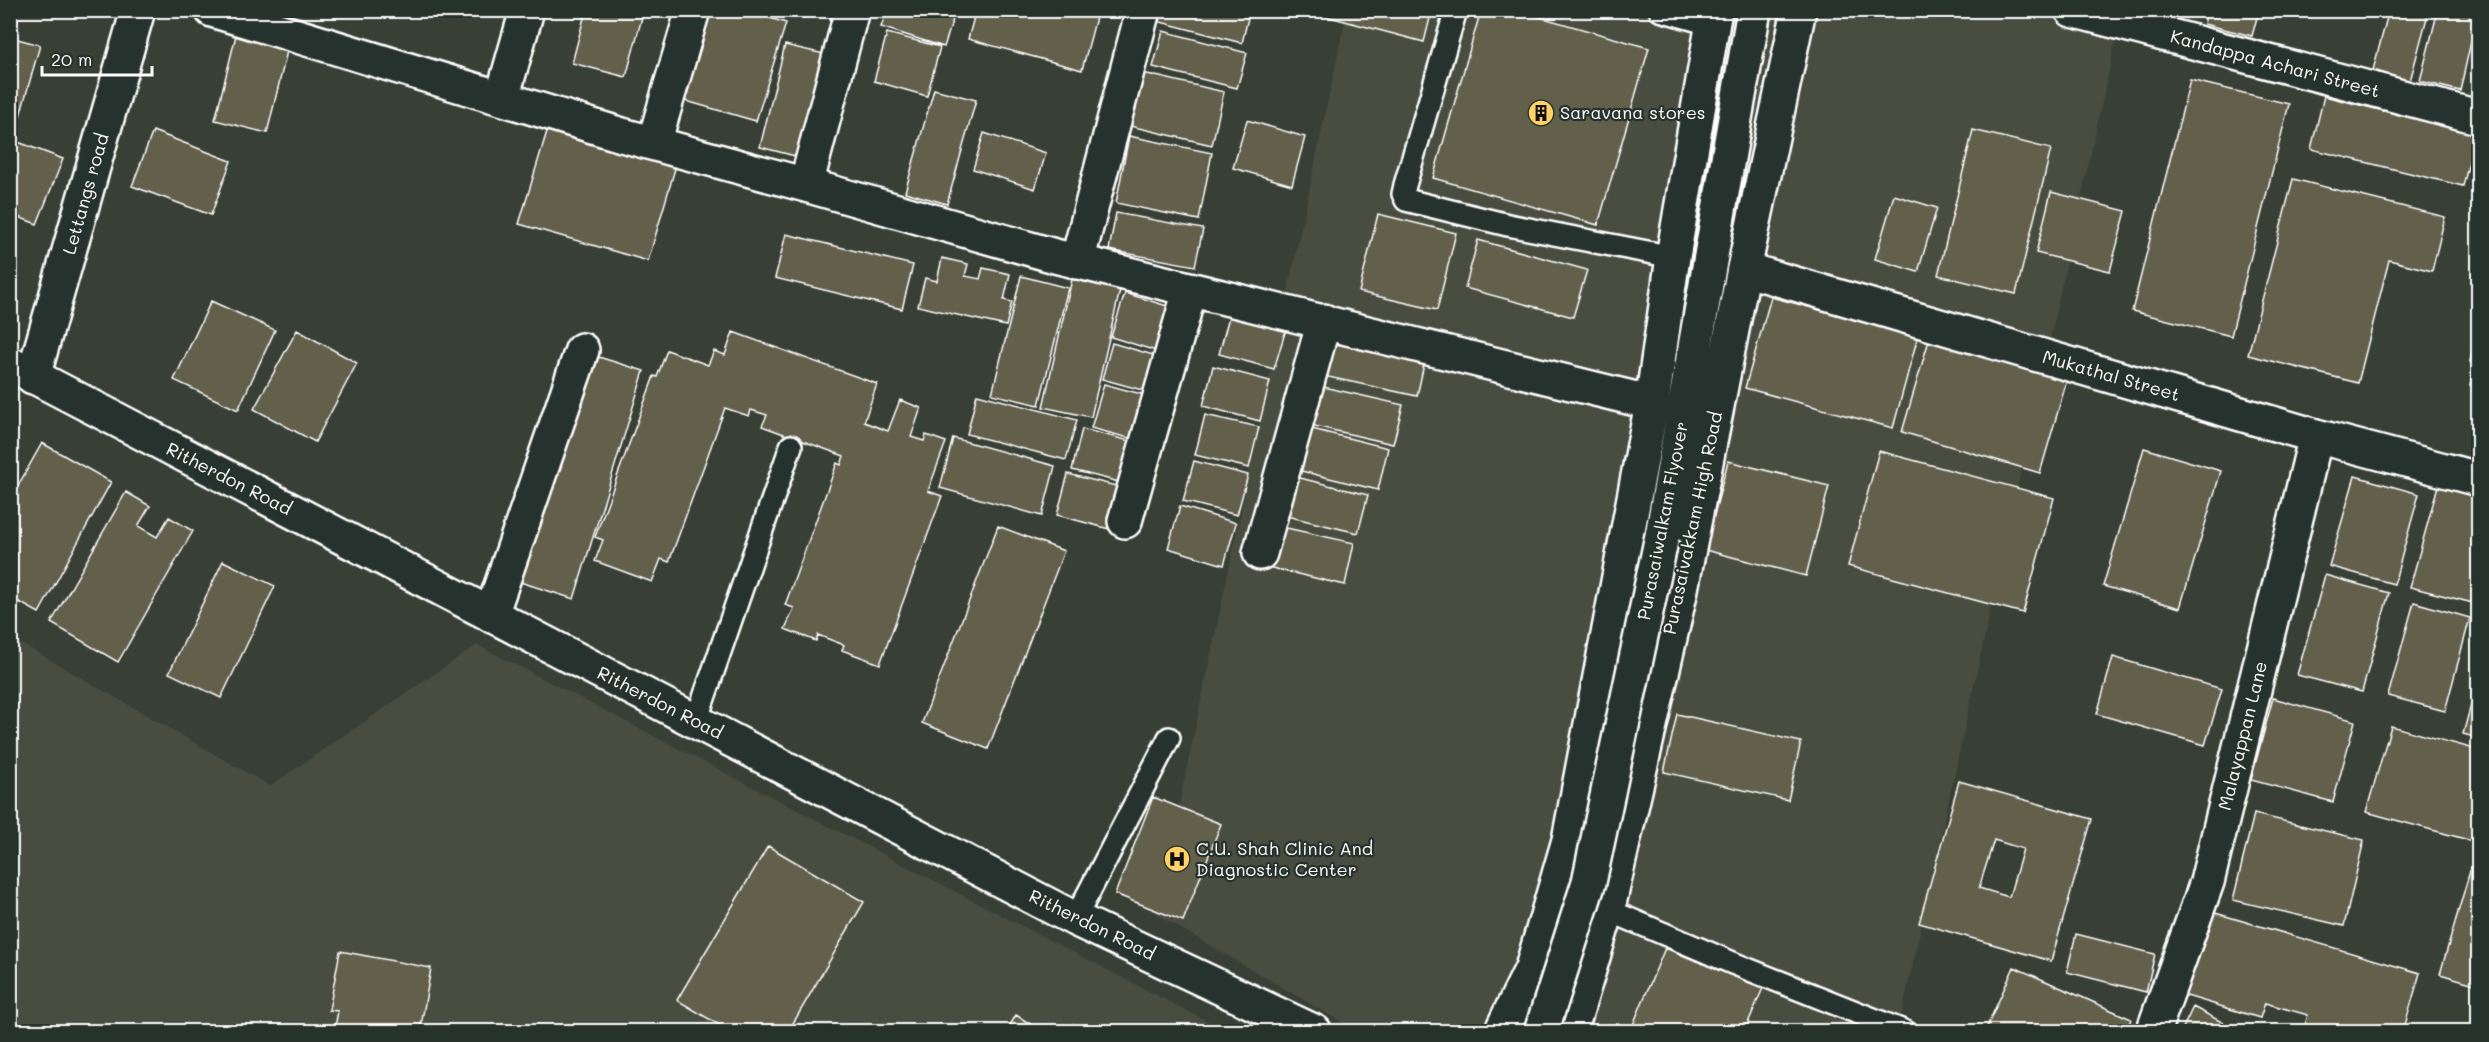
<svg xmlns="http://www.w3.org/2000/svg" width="2489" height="1042" viewBox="0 0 2489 1042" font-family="Mali,sans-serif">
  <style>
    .built { fill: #494d40 }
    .building { fill: #625e4b; stroke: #fff; stroke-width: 1.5; fill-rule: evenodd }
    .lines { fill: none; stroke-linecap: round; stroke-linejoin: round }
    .lane-casing { stroke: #fff; stroke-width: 26 }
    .street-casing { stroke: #fff; stroke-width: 38 }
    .secondary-casing { stroke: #fff; stroke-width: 38 }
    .lane { stroke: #26332d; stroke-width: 21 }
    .street { stroke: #26332d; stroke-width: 33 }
    .secondary { stroke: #26332d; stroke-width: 33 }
    .secondary-bridge-casing { stroke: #fff; stroke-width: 38; stroke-linecap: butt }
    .secondary-bridge { stroke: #26332d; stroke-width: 33 }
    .labels { text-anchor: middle; stroke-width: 4.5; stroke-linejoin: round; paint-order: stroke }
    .street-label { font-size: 18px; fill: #fff; stroke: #26332d }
    .poi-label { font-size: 18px; fill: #fff; stroke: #26332d; text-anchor: start }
  </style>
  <rect width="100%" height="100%" fill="#384036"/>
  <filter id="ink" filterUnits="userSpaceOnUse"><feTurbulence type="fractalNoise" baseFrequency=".0167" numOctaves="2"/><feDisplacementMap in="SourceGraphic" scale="12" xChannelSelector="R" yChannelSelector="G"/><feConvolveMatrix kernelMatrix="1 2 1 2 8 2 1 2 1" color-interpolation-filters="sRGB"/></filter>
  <g filter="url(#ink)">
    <path class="built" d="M1347,11H2122L1898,1031H1357L1156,914Z
      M10,637L270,786L477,645L1226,1031H11Z"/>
    <path class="building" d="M586,10H644L626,77L572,63Z
      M705,10H744L786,23L756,121L679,99Z
      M887,10H956L944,47L881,27Z
      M976,10H1098L1082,70L968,39Z
      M1152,10H1250L1242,43L1149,19Z
      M1303,10H1432L1424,42Z
      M1481,10H1515L1649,48L1598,225L1433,178Z
      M2207,10H2259L2252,36L2204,24Z
      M2389,10H2429L2410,81L2373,70Z
      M2438,10H2478L2460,91L2420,81Z
      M237,31L289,43L267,133L215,120Z
      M1163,31L1247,53L1237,88L1153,67Z
      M887,33L940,47L927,96L874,81Z
      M10,37L40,45L20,116L10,114Z
      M785,45L824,54L799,157L760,147Z
      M1143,73L1224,92L1212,145L1130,126Z
      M2190,80L2289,104L2231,336L2132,311Z
      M934,89L976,100L947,204L905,192Z
      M2324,96L2476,134L2463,186L2311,149Z
      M551,118L679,155L648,261L519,224Z
      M1247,120L1305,137L1292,185L1233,168Z
      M1973,130L2051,149L2016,294L1938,275Z
      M153,131L231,161L211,215L132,186Z
      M984,133L1046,153L1035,189L973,169Z
      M1129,136L1212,153L1199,220L1116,203Z
      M10,139L63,159L37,224L10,214Z
      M2293,179L2445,217L2432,271L2389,260L2358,383L2248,355Z
      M2051,192L2126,211L2110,271L2036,253Z
      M1894,195L1937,208L1918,272L1875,259Z
      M1116,213L1203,229L1195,266L1109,250Z
      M1378,214L1456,233L1437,310L1359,292Z
      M786,234L913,265L902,309L775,278Z
      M1478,240L1587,270L1573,317L1465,288Z
      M942,258L968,264L965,276L980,279L983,268L1010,274L1004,300L1012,302L1006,326L918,306L925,278L937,281Z
      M1021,276L1068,288L1039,405L992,394Z
      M1072,279L1120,290L1091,417L1043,407Z
      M1125,293L1180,310L1166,354L1111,337Z
      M1771,297L1918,336L1893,428L1745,388Z
      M211,301L275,330L238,410L174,380Z
      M1230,313L1286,329L1274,369L1219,354Z
      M2478,323V388L2470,385L2475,363L2470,362Z
      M297,330L357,363L315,442L254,409Z
      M733,332L877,384L864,422L888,431L900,400L921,408L911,437L924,441L926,435L946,442L928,491L942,496L880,664L842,650L844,645L818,635L816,641L785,629L794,608L785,605L837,463L841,465L844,456L762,426L767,415L751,410L749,416L725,408L669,562L661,559L652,582L595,561L603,540L595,537L654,376L657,377L667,350L708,365L714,351L725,355Z
      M1328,334L1426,355L1417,396L1319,375Z
      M1929,340L2067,380L2040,473L1902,432Z
      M1112,343L1167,359L1157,394L1102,379Z
      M589,354L644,371L574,599L520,582Z
      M1213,366L1270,381L1260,421L1203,406Z
      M1104,384L1156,398L1144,442L1091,428Z
      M1315,385L1403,405L1393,444L1306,424Z
      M977,394L1077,420L1066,460L967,434Z
      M1205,415L1259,427L1249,468L1195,455Z
      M1304,427L1388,448L1378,490L1293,469Z
      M1082,429L1138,443L1127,484L1072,470Z
      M953,438L1055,466L1042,516L940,488Z
      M42,443L111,482L39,613L10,597V500Z
      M2144,448L2221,471L2180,608L2103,586Z
      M1879,451L2054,498L2023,613L1848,566Z
      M1194,461L1248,475L1237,515L1183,501Z
      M1728,461L1829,486L1806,576L1705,550Z
      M1068,474L1124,488L1113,530L1057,515Z
      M1288,475L1368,495L1358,533L1278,514Z
      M2355,476L2419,494L2394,584L2329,566Z
      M2439,482L2478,493V583L2473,603L2410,587Z
      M126,492L150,506L138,526L157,537L169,517L193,531L118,662L51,623Z
      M1180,506L1236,523L1224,565L1168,548Z
      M1273,525L1354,543L1345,585L1263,566Z
      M998,526L1064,551L988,749L922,723Z
      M223,561L275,586L221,698L169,673Z
      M2325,575L2389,593L2362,692L2297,675Z
      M2414,602L2470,618L2445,711L2388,696Z
      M2113,657L2222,689L2205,745L2097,714Z
      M2478,679V738L2463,734Z
      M2273,698L2355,721L2333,802L2251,780Z
      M1677,714L1801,742L1788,800L1664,772Z
      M2391,726L2478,750V833L2476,842L2366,812Z
      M1959,781L2092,819L2051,961L1919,923ZM1994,840L2023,849L2009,897L1979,888Z
      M1153,797L1221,824L1183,921L1115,894Z
      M2254,814L2364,840L2344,926L2233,900Z
      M768,846L864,902L788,1032H731L677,1000Z
      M2470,871L2478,873V985L2440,974Z
      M2205,910L2420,973L2403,1032H2303L2308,1015L2265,1003L2260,1018L2180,994Z
      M2076,934L2155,954L2146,992L2067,972Z
      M1665,948L1763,988L1744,1032H1630Z
      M340,951L431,968L420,1032H334L338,1011L329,1010Z
      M2014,967L2131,1019L2126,1032L1985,1031Z
      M2193,1007L2241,1032H2181Z
      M1016,1015L1043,1032H1006Z
      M1073,1024L1085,1032H1069Z
      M1808,1025L1824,1032H1805Z"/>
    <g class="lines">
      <g class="lane-casing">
        <path id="lane" d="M1456,10L1405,185L1403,194L1406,200L1508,225L1673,257
          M1660,10L1713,25
          M696,721L791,446
          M1608,908L1615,913L1735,964L1906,1032
          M1075,919L1169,738"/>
      </g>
      <g class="street-casing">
        <path id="street" d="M212,10L622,135L806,185L1055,256L1652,403
          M2072,10L2478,117
          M502,98L527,10
          M654,143L693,10
          M806,185L852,10
          M1077,262L1143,10
          M1744,269L2316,436L2478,479
          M33,377L138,10
          M1125,521L1190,290
          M1260,553L1324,321
          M491,615L582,350
          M2153,1032L2207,882L2316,436"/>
      </g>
      <g class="secondary-casing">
        <path id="secondary" d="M10,364L1075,919L1315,1032
          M1662,536L1754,10
          M1501,1032L1532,968L1569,840L1652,403L1673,257L1715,10
          M1570,1032L1608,908L1680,594L1744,269L1799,10"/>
      </g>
      <use href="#lane" class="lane"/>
      <use href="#street" class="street"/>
      <use href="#secondary" class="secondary"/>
      <g class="secondary-bridge-casing">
        <path id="secondary-bridge" d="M1543,1026L1589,882L1662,536"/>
      </g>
      <use href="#secondary-bridge" class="secondary-bridge"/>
    </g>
  </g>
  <defs>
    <g id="building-disc" transform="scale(1.35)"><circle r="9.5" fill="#ffd166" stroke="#26332d"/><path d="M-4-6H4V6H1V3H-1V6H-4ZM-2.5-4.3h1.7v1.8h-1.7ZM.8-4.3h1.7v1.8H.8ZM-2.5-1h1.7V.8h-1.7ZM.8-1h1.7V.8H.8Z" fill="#111"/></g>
    <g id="hospital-disc" transform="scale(1.35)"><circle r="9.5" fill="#ffd166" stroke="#26332d"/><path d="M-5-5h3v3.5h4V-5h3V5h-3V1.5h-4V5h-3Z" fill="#111"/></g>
  </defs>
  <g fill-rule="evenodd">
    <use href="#building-disc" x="1541" y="113"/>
    <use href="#hospital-disc" x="1177" y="859"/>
  </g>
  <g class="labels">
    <g class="street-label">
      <text transform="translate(2275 64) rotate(15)" y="6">Kandappa Achari Street</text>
      <text transform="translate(86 194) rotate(-74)" y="6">Lettangs road</text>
      <text transform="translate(2111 376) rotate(16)" y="6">Mukathal Street</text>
      <text transform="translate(229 479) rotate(27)" y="6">Ritherdon Road</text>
      <text transform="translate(1663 521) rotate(-79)" y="6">Purasaiwalkam Flyover</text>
      <text transform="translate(1693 523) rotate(-78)" y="6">Purasaivakkam High Road</text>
      <text transform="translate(660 703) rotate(27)" y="6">Ritherdon Road</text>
      <text transform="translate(2243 736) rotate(-76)" y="6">Malayappan Lane</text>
      <text transform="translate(1092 925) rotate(26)" y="6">Ritherdon Road</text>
    </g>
    <g class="poi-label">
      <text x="1560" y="119">Saravana stores</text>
      <text x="1196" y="855">C.U. Shah Clinic And<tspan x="1196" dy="21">Diagnostic Center</tspan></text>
    </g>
  </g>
  <rect width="2489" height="1042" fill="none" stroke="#26332d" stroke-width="36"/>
  <rect x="18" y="18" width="2453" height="1006" fill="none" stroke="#fff" stroke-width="2" filter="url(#ink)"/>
  <path d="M42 66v9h110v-9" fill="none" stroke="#ffffff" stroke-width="3"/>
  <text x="51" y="66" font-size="18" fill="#ffffff" stroke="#26332d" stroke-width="4.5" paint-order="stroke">20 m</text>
</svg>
